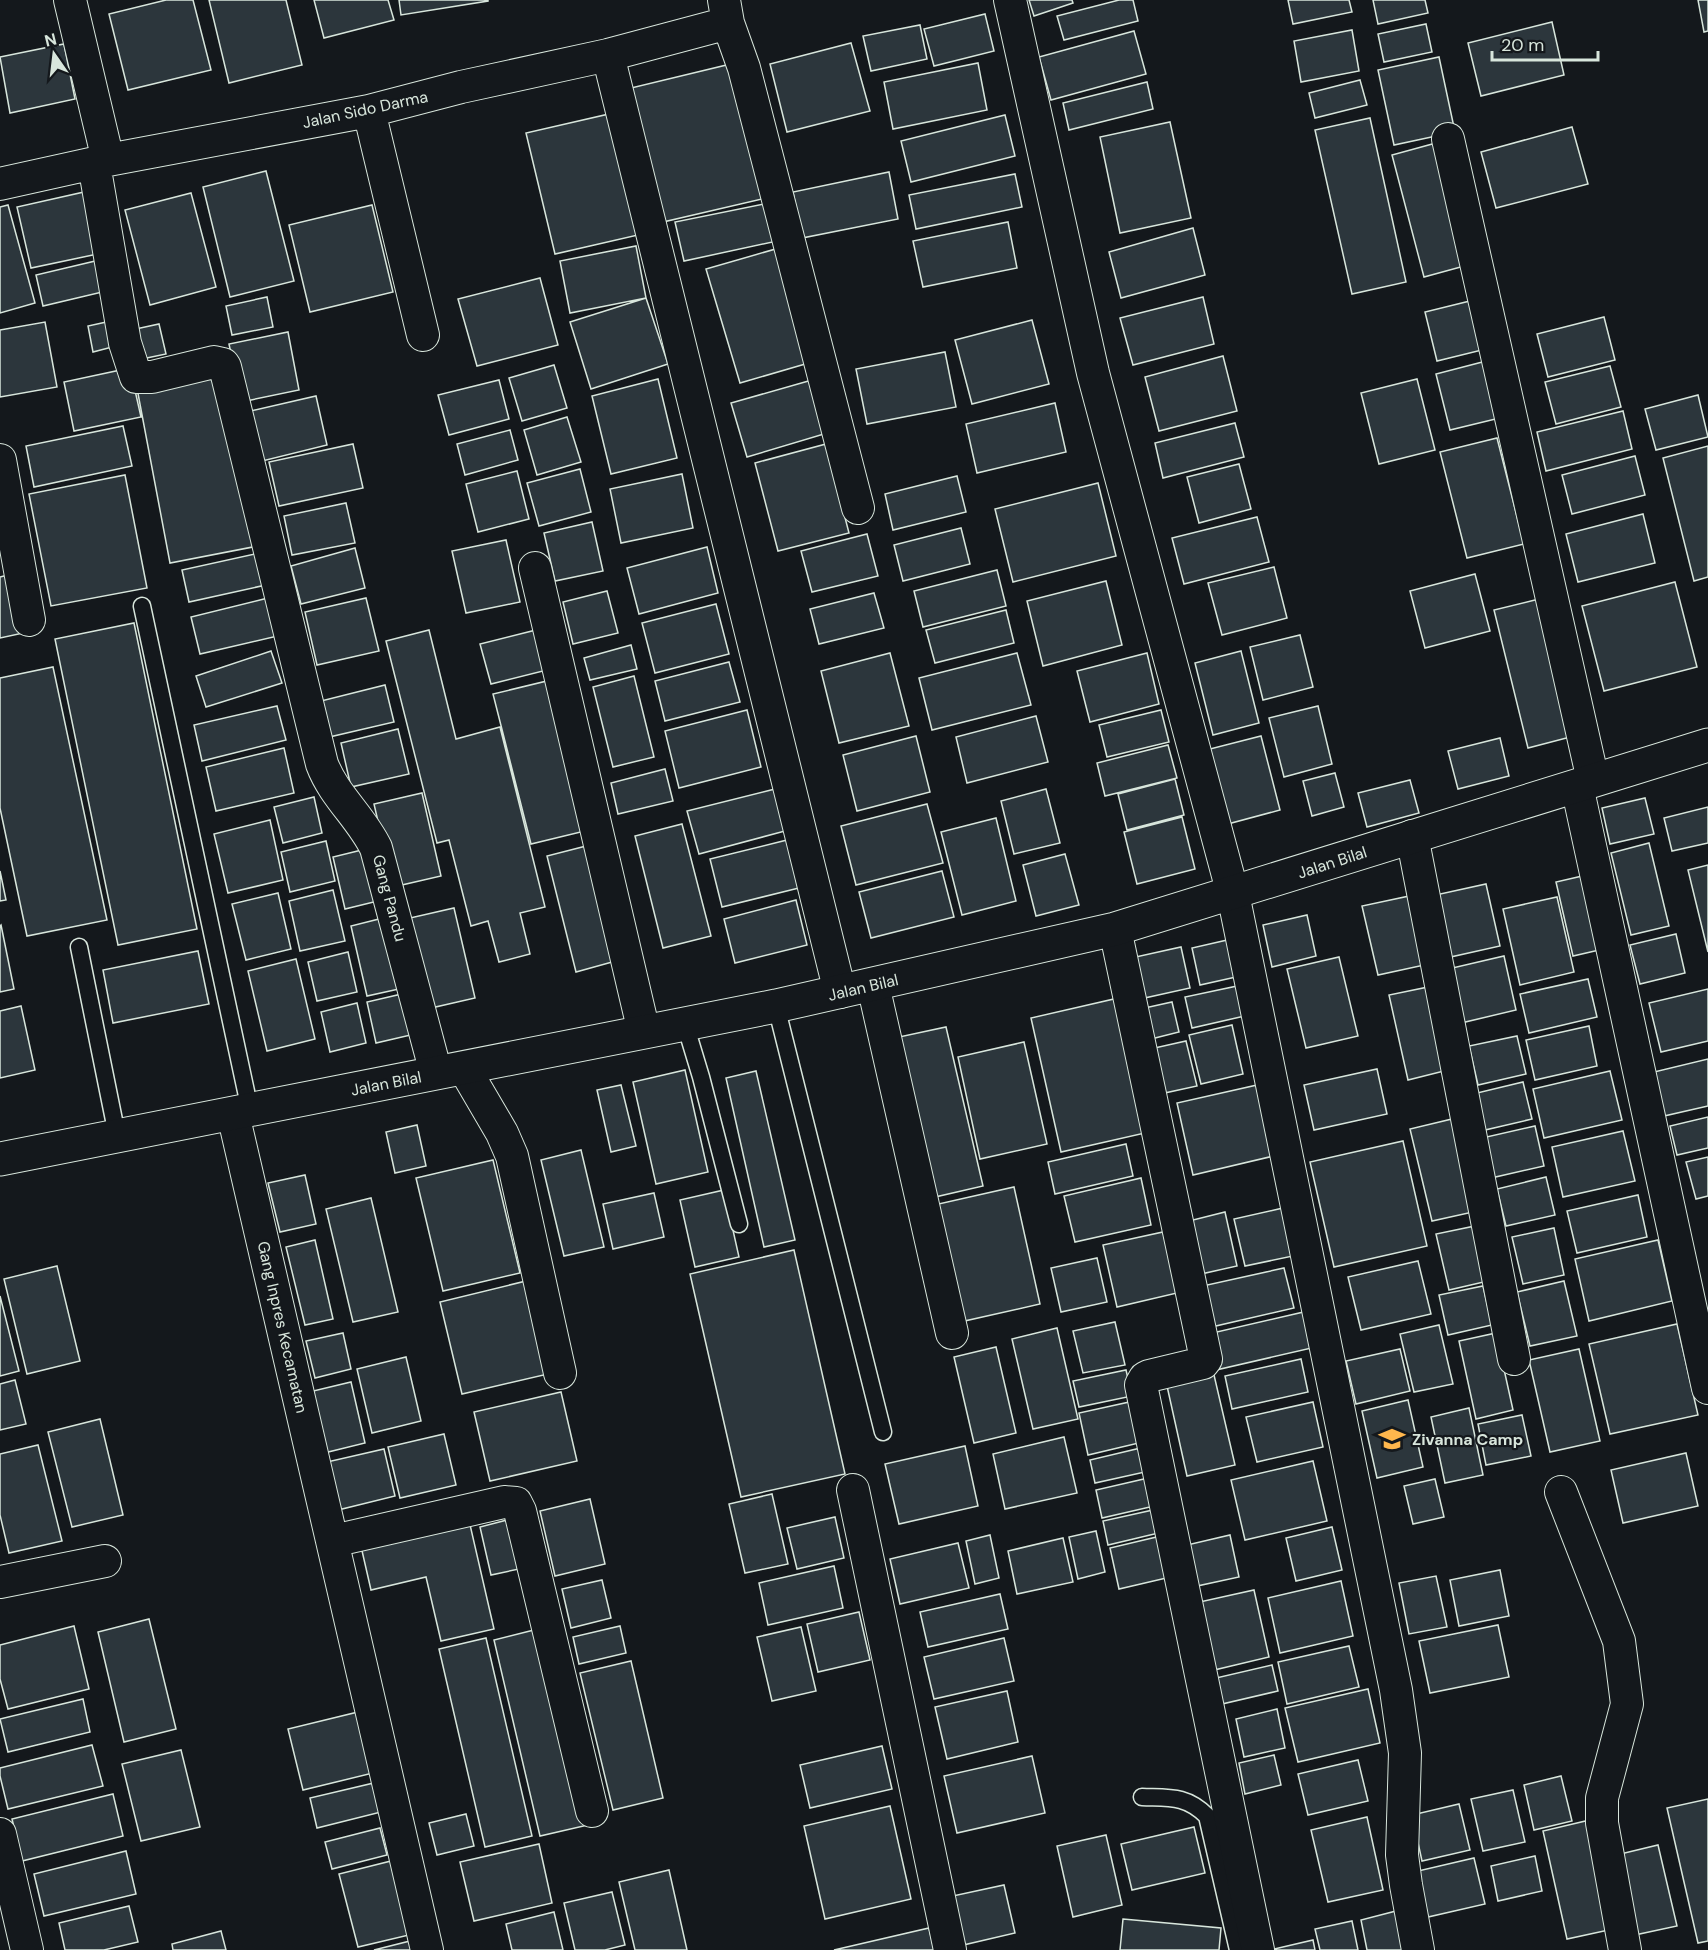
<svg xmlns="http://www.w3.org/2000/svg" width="1708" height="1950" viewBox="0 0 1708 1950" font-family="'DM Sans',sans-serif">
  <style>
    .building { fill: #2c363c; stroke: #d8e6dc; stroke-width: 1.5 }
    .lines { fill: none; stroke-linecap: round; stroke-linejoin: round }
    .lane-casing { stroke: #d8e6dc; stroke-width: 19 }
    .street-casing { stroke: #d8e6dc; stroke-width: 34 }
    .secondary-casing { stroke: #d8e6dc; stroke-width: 35 }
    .lane { stroke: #14181c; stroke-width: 16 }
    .street { stroke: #14181c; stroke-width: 32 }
    .secondary { stroke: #14181c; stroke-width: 33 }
    .labels { text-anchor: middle; stroke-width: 4.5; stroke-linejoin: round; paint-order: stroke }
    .street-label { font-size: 16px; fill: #d8e6dc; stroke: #14181c }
    .poi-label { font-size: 16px; font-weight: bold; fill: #d8e6dc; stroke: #14181c; text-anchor: start }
  </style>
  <rect width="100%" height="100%" fill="#14181c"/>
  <path class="building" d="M166,0H193L211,70L128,90L109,14Z
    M209,0H286L302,65L229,83Z
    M314,0H388L394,20L324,38Z
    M399,0H488V1L401,15Z
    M1029,0H1072L1073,3L1034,16Z
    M1119,0H1133L1138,21L1064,40L1057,16Z
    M1288,0H1349L1352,12L1293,24Z
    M1373,0H1425L1428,13L1378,24Z
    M1698,0H1708V31L1704,32Z
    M985,14L994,51L934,66L924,29Z
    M1552,22L1564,75L1481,96L1468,43Z
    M1426,24L1432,52L1384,62L1378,34Z
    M920,25L927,59L871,71L863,36Z
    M1352,30L1359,71L1301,82L1294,41Z
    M1134,31L1146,74L1051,100L1039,57Z
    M851,43L870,111L787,132L770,64Z
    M64,44L75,99L10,113L0,57Z
    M1439,57L1455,132L1394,145L1378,70Z
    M739,62L770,197L663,222L631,88Z
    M978,63L987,110L893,129L884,82Z
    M1360,80L1367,105L1315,118L1309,93Z
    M1147,82L1153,109L1069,130L1063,103Z
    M609,114L638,235L555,254L526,133Z
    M1005,115L1015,156L911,182L901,141Z
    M1370,118L1406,282L1352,294L1315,130Z
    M1170,122L1191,218L1120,233L1100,137Z
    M1572,127L1588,184L1496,208L1481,152Z
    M1436,143L1468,265L1424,277L1392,155Z
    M266,171L294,281L230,297L203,187Z
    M889,172L898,219L802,238L793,192Z
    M1015,174L1022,207L916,229L909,195Z
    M93,190L107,252L31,268L17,207Z
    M191,193L216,287L150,305L125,210Z
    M774,202L782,240L684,261L675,222Z
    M8,205L35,303L0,313V207Z
    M372,205L393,292L310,312L289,225Z
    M1008,222L1017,268L923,287L913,241Z
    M1193,228L1205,275L1121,298L1109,252Z
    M636,246L646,298L570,313L560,261Z
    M786,246L819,360L740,383L706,269Z
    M108,258L115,289L43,306L36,275Z
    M540,278L558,345L477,366L458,299Z
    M267,297L273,327L232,335L226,306Z
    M1203,297L1214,344L1133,365L1120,318Z
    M646,298L668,364L591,389L570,322Z
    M1474,300L1486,349L1437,361L1425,312Z
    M1604,317L1615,360L1548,377L1537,334Z
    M1032,320L1049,384L972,404L955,340Z
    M111,321L116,346L93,352L88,326Z
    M45,322L57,387L0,397V330Z
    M159,324L166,354L137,360L131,330Z
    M288,332L299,390L241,402L229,344Z
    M945,352L956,407L867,424L856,369Z
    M1223,356L1237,411L1159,431L1145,377Z
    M1494,359L1508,416L1450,430L1436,374Z
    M554,365L567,408L522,421L509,378Z
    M1610,366L1621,407L1556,424L1545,382Z
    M225,367L258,546L170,563L136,383Z
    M130,368L141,417L74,431L64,382Z
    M819,378L834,431L747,457L731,403Z
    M658,379L677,458L611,474L592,396Z
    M1417,379L1435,450L1379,464L1361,393Z
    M499,380L509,419L449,435L438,395Z
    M1698,395L1708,437L1656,450L1645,409Z
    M316,396L327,445L254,463L242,413Z
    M1055,403L1066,452L977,473L966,424Z
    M1623,411L1632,449L1546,471L1537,432Z
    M567,417L581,462L537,475L524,430Z
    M1235,423L1244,457L1163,478L1155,443Z
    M123,426L132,466L34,487L26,446Z
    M510,430L518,460L465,475L457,444Z
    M1497,438L1524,544L1467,558L1440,452Z
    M353,444L363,488L279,506L269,462Z
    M826,444L849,533L778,551L755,463Z
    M1708,446V577L1694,581L1663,458Z
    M1635,456L1645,495L1572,514L1562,475Z
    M1239,464L1251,509L1199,523L1187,477Z
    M580,469L591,512L539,526L527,483Z
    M517,471L529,519L478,532L466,484Z
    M682,474L693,528L621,543L610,489Z
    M125,475L147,588L51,606L29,494Z
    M957,476L966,512L893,530L885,494Z
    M1098,483L1116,556L1013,582L995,509Z
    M346,503L355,543L292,555L284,516Z
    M1643,514L1655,563L1578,582L1566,534Z
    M1257,517L1269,562L1184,584L1172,538Z
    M592,522L603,571L555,581L544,533Z
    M961,528L970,564L903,581L894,545Z
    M867,534L878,576L812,592L801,551Z
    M506,540L520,602L466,613L452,551Z
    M707,547L718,593L639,614L627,568Z
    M355,548L365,588L301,604L291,566Z
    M268,551L275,583L189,602L182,570Z
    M1274,567L1287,618L1222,635L1208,583Z
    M997,570L1006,606L923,627L914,591Z
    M15,573L28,632L0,638V577Z
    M1475,574L1490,631L1425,648L1410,591Z
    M1106,581L1122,645L1043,666L1027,601Z
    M1675,582L1697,667L1604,691L1582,606Z
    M607,591L618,633L573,644L563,602Z
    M874,593L884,628L819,644L810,609Z
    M272,597L282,635L200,654L191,617Z
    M366,598L379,651L317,665L305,612Z
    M1543,598L1578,735L1528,748L1494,610Z
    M716,604L729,654L655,673L642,623Z
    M1006,610L1014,643L935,663L926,630Z
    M134,623L197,929L118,945L55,639Z
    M540,629L551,669L491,684L480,644Z
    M429,630L456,739L500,727L545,907L520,913L530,954L499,962L488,921L471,926L449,840L437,843L386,641Z
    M1300,635L1313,687L1263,700L1250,647Z
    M631,645L637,669L590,680L584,658Z
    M271,651L282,683L206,707L196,676Z
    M1241,651L1259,723L1213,735L1195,663Z
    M890,653L909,726L839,743L821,671Z
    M1017,653L1031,705L932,730L919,678Z
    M1147,653L1159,704L1090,722L1077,671Z
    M729,662L740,702L665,721L655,681Z
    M53,667L107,920L27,936L0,808V678Z
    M634,676L654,757L613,767L593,687Z
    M551,680L589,830L531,844L493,694Z
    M385,685L394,722L325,738L317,702Z
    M277,706L286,740L202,761L194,725Z
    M1318,706L1332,764L1284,777L1269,718Z
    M747,710L761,767L679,788L665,731Z
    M1161,710L1169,742L1107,757L1099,725Z
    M1036,716L1048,762L967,783L956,737Z
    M398,729L409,774L351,787L341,743Z
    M916,736L930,792L857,811L843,755Z
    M1261,736L1280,810L1224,825L1206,750Z
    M1500,738L1509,776L1458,789L1448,751Z
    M1168,745L1177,778L1105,796L1097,763Z
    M284,748L294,793L216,811L206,767Z
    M665,769L673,801L618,814L611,783Z
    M1335,773L1344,807L1312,816L1303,781Z
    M1175,779L1184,815L1127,830L1118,794Z
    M1410,780L1419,813L1367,827L1358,793Z
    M775,789L785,831L699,854L687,811Z
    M1046,789L1060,843L1014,854L1001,801Z
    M422,793L441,876L393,887L374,804Z
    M314,797L322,833L283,843L274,807Z
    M1645,798L1654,834L1610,844L1602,808Z
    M927,804L943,863L856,885L841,826Z
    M1708,807V843L1672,851L1664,818Z
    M1182,817L1195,869L1137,884L1124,832Z
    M996,818L1016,901L962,915L941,832Z
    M270,820L283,880L228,893L214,834Z
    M682,824L711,936L663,948L635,836Z
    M791,839L803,887L722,907L710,859Z
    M326,841L335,881L290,892L281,852Z
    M1649,843L1669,926L1631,935L1611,853Z
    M594,844L623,959L576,972L547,856Z
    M370,848L382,900L345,909L333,857Z
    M1065,854L1079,905L1036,916L1023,865Z
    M1708,865V952L1688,870Z
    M0,871L6,900L0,901Z
    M942,871L954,917L871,938L859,892Z
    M1591,874L1608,948L1573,956L1556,882Z
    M1486,884L1500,946L1446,958L1431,896Z
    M333,890L345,941L300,951L289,901Z
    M278,893L291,949L246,960L232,904Z
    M1414,895L1429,964L1378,975L1362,906Z
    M1557,897L1574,972L1520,985L1503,909Z
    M796,900L807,945L735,963L724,919Z
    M454,908L475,998L431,1008L410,918Z
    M1307,915L1316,956L1272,967L1263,925Z
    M391,916L408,987L367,996L351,926Z
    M1,925L14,989L0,992V926Z
    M1676,934L1685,973L1640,984L1630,945Z
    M1236,938L1245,975L1200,985L1192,948Z
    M1181,947L1190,988L1140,999L1131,958Z
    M198,951L209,1004L113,1023L103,970Z
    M348,952L357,992L317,1001L308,962Z
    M1504,956L1516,1010L1461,1023L1448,969Z
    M1339,957L1358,1036L1306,1048L1287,969Z
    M296,959L315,1039L267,1051L248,971Z
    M1588,979L1597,1017L1529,1033L1520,994Z
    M1242,985L1249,1015L1192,1028L1185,997Z
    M1433,986L1452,1069L1408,1080L1389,995Z
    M1708,989V1041L1661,1052L1649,1003Z
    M406,993L415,1034L376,1043L367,1002Z
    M1114,999L1145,1133L1061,1152L1031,1018Z
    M1172,1002L1179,1032L1147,1040L1140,1009Z
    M357,1003L366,1043L330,1052L321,1012Z
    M21,1006L35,1070L0,1078V1011Z
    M1232,1025L1243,1074L1201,1084L1189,1035Z
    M1589,1026L1597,1066L1535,1080L1526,1040Z
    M946,1027L983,1186L935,1197L899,1037Z
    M1517,1036L1526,1074L1478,1085L1469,1046Z
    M1186,1041L1197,1086L1160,1094L1150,1049Z
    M1024,1042L1047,1144L980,1159L958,1057Z
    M1708,1059V1106L1664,1116L1654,1072Z
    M1377,1069L1387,1114L1314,1130L1304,1085Z
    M685,1070L708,1172L656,1184L633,1082Z
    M756,1071L795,1240L764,1247L726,1078Z
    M1610,1071L1622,1120L1544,1138L1533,1089Z
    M1523,1082L1532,1119L1485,1130L1477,1093Z
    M1266,1083L1282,1154L1193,1175L1177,1103Z
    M621,1085L636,1146L611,1152L597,1090Z
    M1708,1117V1148L1677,1155L1670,1126Z
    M1452,1119L1473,1212L1432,1221L1410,1129Z
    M417,1125L426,1166L395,1173L386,1132Z
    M1535,1126L1544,1166L1491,1178L1482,1138Z
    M1623,1131L1635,1181L1563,1197L1552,1147Z
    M1403,1141L1427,1246L1334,1267L1310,1162Z
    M1126,1144L1133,1176L1055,1194L1048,1162Z
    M581,1150L604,1247L564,1256L541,1160Z
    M1708,1157V1196L1696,1199L1686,1162Z
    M493,1160L520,1273L443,1291L416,1178Z
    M305,1175L316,1224L280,1232L268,1183Z
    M1546,1177L1555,1215L1506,1226L1497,1189Z
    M1141,1178L1151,1225L1075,1242L1064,1196Z
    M1014,1187L1040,1304L960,1322L934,1205Z
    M724,1190L739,1257L695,1267L680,1200Z
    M654,1193L664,1237L613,1249L603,1204Z
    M1638,1195L1647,1237L1577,1253L1567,1211Z
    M371,1198L398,1312L353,1322L326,1209Z
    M1283,1208L1293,1256L1245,1266L1234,1219Z
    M1225,1212L1237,1266L1201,1274L1189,1221Z
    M1475,1226L1488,1281L1449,1290L1436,1234Z
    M1554,1228L1564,1275L1523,1284L1512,1237Z
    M1163,1232L1177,1293L1117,1307L1103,1245Z
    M315,1240L333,1319L305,1325L286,1247Z
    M1658,1240L1672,1301L1589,1321L1575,1259Z
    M794,1250L845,1474L741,1497L690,1274Z
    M1097,1258L1107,1302L1061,1312L1051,1268Z
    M1418,1261L1431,1314L1361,1330L1348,1277Z
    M57,1266L80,1361L27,1374L4,1279Z
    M1284,1268L1294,1308L1207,1328L1198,1287Z
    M526,1281L548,1374L462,1394L440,1302Z
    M1564,1281L1577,1336L1530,1346L1517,1292Z
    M1483,1286L1492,1325L1448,1335L1439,1295Z
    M0,1296L19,1371L0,1376Z
    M1308,1311L1316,1347L1216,1370L1208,1334Z
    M1115,1322L1125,1365L1083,1373L1073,1331Z
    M1677,1324L1698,1415L1610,1434L1589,1344Z
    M1439,1325L1453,1384L1414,1392L1400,1334Z
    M1057,1328L1078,1419L1033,1429L1012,1339Z
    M343,1333L351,1369L315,1378L306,1341Z
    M1496,1333L1513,1410L1476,1419L1459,1341Z
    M996,1347L1016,1433L974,1443L954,1357Z
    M1400,1349L1410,1391L1356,1404L1346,1361Z
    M1579,1349L1600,1441L1550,1452L1529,1360Z
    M406,1357L421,1421L372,1433L357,1369Z
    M1301,1359L1308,1392L1232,1409L1225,1376Z
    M1126,1370L1132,1396L1079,1407L1073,1381Z
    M1214,1375L1235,1465L1187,1476L1167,1386Z
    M15,1380L26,1424L0,1430V1384Z
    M351,1382L365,1443L324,1453L309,1392Z
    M561,1392L577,1461L490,1481L474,1412Z
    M1408,1400L1423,1467L1377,1478L1362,1411Z
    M1134,1401L1143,1442L1088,1455L1079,1413Z
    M1313,1402L1323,1447L1257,1462L1246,1417Z
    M1469,1408L1483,1475L1445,1483L1431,1417Z
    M1522,1415L1531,1456L1486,1465L1478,1424Z
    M100,1419L123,1515L72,1527L48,1432Z
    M444,1434L456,1485L400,1498L388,1447Z
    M1064,1437L1077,1493L1005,1509L993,1454Z
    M38,1445L62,1541L9,1553L0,1515V1454Z
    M965,1446L978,1506L899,1524L885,1464Z
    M1149,1446L1154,1470L1095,1483L1090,1460Z
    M384,1449L395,1496L338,1510L327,1462Z
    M1686,1453L1698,1506L1623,1523L1611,1470Z
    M1313,1461L1327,1521L1245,1540L1231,1480Z
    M1157,1476L1163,1504L1102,1518L1096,1490Z
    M1435,1479L1444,1517L1413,1524L1404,1486Z
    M772,1494L788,1564L745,1573L729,1504Z
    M590,1499L605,1564L555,1576L540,1511Z
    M1162,1508L1167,1531L1108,1545L1103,1521Z
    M468,1516L494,1629L441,1641L426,1577L371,1590L360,1542Z
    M835,1517L844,1558L797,1569L787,1528Z
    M507,1520L519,1569L491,1575L480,1527Z
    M1332,1527L1342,1570L1296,1581L1286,1538Z
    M1096,1531L1105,1572L1078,1579L1069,1537Z
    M990,1535L999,1578L975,1584L966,1541Z
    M1165,1535L1175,1576L1119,1589L1110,1548Z
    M1230,1535L1239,1577L1197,1586L1187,1545Z
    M1063,1538L1073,1582L1017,1594L1008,1551Z
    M958,1543L969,1588L900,1604L890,1559Z
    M834,1566L843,1608L768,1625L759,1583Z
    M1500,1570L1509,1616L1459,1626L1450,1580Z
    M1436,1576L1447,1627L1409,1634L1399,1583Z
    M602,1580L611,1618L571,1628L562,1589Z
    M1341,1581L1353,1636L1280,1653L1268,1598Z
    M1254,1590L1269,1657L1210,1671L1195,1603Z
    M1000,1594L1008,1629L928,1647L920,1612Z
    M859,1612L870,1660L818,1672L807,1624Z
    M149,1619L176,1729L124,1742L98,1632Z
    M1498,1625L1509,1677L1430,1693L1419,1641Z
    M74,1626L89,1689L8,1709L0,1679V1645Z
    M620,1626L626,1653L579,1664L573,1637Z
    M801,1627L816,1691L772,1701L757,1637Z
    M542,1628L588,1825L540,1836L494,1640Z
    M486,1638L532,1836L485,1847L439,1649Z
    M1004,1638L1014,1681L934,1699L924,1657Z
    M1349,1646L1359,1687L1287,1704L1278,1662Z
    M631,1661L663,1798L613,1810L580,1673Z
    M1272,1665L1278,1691L1222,1704L1216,1678Z
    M1368,1689L1380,1743L1298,1762L1285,1708Z
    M1007,1691L1018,1742L947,1759L935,1707Z
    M83,1699L90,1732L8,1752L0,1719Z
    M1277,1709L1285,1748L1244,1757L1236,1719Z
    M358,1712L373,1773L303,1790L288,1729Z
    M92,1745L103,1786L8,1809L0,1776V1768Z
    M882,1746L892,1789L810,1808L800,1765Z
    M181,1750L200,1827L141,1841L122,1764Z
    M1274,1755L1281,1785L1245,1794L1239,1763Z
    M1032,1756L1045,1813L957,1833L944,1776Z
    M1358,1760L1368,1801L1308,1815L1298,1774Z
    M1561,1776L1572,1821L1534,1830L1524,1785Z
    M378,1782L385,1811L317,1828L310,1798Z
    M1513,1790L1525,1842L1483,1851L1471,1799Z
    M113,1794L123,1836L22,1861L12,1819Z
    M1708,1799V1941L1698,1943L1667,1808Z
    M1459,1804L1470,1850L1422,1861L1412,1815Z
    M890,1806L911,1899L825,1919L804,1826Z
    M466,1814L474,1846L437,1855L429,1823Z
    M1367,1817L1383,1890L1328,1902L1311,1830Z
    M1594,1819L1618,1928L1567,1939L1543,1831Z
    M1194,1827L1205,1873L1132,1890L1121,1844Z
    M380,1828L387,1855L332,1869L325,1842Z
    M1106,1835L1122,1905L1073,1917L1057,1846Z
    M539,1844L552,1903L474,1921L460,1862Z
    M1658,1845L1677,1926L1630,1936L1612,1856Z
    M126,1851L136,1894L44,1916L34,1874Z
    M1535,1856L1542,1891L1498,1901L1491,1866Z
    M1474,1858L1485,1904L1428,1917L1418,1871Z
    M391,1861L409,1935L358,1947L339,1874Z
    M669,1870L687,1950H635L619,1882Z
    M1004,1885L1015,1933L959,1946L948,1897Z
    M612,1892L625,1945L605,1950H575L564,1903Z
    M129,1906L138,1942L104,1950H65L59,1923Z
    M1396,1911L1404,1950H1367L1361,1920Z
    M554,1912L563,1950H512L506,1924Z
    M1123,1919L1221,1928L1219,1950H1120Z
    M1352,1921L1358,1950H1320L1315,1929Z
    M929,1928L934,1950H834Z
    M221,1931L226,1950H173L172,1944Z
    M414,1940L417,1950H374Z
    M1313,1940L1315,1950H1270Z"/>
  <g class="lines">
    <g class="lane-casing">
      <path id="lane" d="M142,606L250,1110
        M79,947L117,1135
        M776,1006L883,1432
        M685,1024L701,1077L739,1224
        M1142,1797C1169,1798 1186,1795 1207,1816L1238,1950"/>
    </g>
    <g class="street-casing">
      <path id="street" d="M70,0L108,160
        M724,0L728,23L744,68L858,508
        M1010,0L1093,373L1233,894L1396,1690L1405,1753L1402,1855L1406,1885L1418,1950
        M608,55L840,992
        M369,111L423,335
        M1448,139L1593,780
        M94,164L125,343L136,377H152L214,362L223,364L225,367L322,764C334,796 361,817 376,848L436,1073
        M0,184L108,160L369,111L461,87L608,55L728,23
        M0,460L29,620
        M535,568L644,1032
        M1577,786L1708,1388
        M1412,836L1514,1359
        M1115,929L1206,1359L1203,1363L1149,1376L1145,1378L1141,1385L1258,1950
        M873,985L952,1333
        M464,1068L502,1133L512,1156L560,1373
        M233,1114L427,1950
        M853,1490L950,1950
        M1561,1492L1619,1641L1627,1704L1602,1798V1823L1625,1950
        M333,1541L504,1502L516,1503L520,1511L592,1811
        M0,1582L105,1561
        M0,1834L27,1950"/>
    </g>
    <g class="secondary-casing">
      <path id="secondary" d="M0,1159L776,1006L1115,929L1708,745"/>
    </g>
    <use href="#lane" class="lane"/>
    <use href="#street" class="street"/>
    <use href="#secondary" class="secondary"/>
  </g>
  <defs>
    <g id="school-bare" transform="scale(2.07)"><path d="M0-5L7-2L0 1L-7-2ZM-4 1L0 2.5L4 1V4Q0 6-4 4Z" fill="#ffb74d" stroke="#14181c" stroke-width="2.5" paint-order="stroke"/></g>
  </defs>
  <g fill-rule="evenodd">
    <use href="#school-bare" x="1392" y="1439"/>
  </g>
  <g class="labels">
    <g class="street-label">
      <text transform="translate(365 109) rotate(-12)" y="6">Jalan Sido Darma</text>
      <text transform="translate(1332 862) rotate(-18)" y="6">Jalan Bilal</text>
      <text transform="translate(390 898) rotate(75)" y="6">Gang Pandu</text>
      <text transform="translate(863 987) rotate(-13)" y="6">Jalan Bilal</text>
      <text transform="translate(386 1083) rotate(-11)" y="6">Jalan Bilal</text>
      <text transform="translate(283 1327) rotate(77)" y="6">Gang Inpres Kecamatan</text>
    </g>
    <g class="poi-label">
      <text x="1412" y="1445">Zivanna Camp</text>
    </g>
  </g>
  <g transform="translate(54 54) rotate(346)" stroke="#14181c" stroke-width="4.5" paint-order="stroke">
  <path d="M0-4.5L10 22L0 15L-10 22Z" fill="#d8e6dc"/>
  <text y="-9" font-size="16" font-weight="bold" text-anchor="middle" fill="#d8e6dc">N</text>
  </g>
  <path d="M1492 51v9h106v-9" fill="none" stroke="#d8e6dc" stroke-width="3"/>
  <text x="1501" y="51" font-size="18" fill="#d8e6dc" stroke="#14181c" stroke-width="4.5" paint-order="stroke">20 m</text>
</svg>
